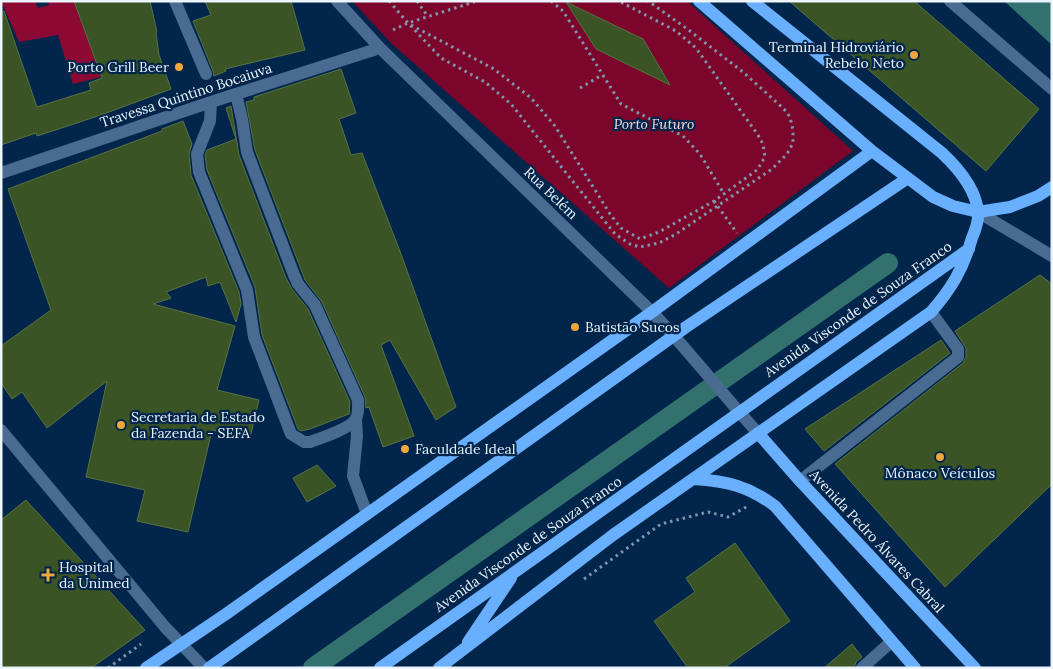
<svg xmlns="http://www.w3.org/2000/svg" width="1053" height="669" viewBox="0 0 1053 669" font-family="Lora,serif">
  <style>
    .green { fill: #7b052b }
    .forest { fill: #8c0933 }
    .water { fill: #33716f }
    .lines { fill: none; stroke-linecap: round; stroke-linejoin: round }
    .canal { stroke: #33716f; stroke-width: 20 }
    .building { fill: #3a5425; stroke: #587343 }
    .path { stroke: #8095ab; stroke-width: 3; stroke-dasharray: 2.5 4; stroke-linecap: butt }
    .minor { stroke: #4a6b91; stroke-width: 12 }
    .major { stroke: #68affe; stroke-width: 12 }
    .poi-dot { fill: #efa73d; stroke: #02264b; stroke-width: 2 }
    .labels { text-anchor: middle; stroke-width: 4.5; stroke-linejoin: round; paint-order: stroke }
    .poi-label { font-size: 14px; fill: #ecf4fe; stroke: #02264b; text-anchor: start }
    .street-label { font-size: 14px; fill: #ecf4fe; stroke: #02264b }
    .park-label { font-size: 14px; font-style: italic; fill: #fcdadd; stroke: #02264b }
  </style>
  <rect width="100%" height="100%" fill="#02264b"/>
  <path class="green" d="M352,1H687L853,151L669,288L392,44Z"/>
  <path class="forest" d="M1,1H35L38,8L49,5L48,1H74L101,77L73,84L58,35L19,42Z"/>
  <path class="water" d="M1004,1H1052V45Z"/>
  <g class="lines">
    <path class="canal" d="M313,668L888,263"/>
  </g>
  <path class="building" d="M74,1H150L157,32L156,33L159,55L171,89L101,115L37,136L36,133L1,145V11H4L37,107L91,90L89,83L102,78Z
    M205,1H291L305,50L225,69L226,71L214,76L213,71L193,21L211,15Z
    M789,1H914L1039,109L986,171Z
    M566,2L643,39L670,85L596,49Z
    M341,69L356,113L339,119L351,155L362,153L401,254L456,407L436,420L390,340L381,345L414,436L383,447L369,407L366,408L365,397L322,302L305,280L302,272L255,150L246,102L254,100V97Z
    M231,106L239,155L286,278L292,289L308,309L350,402L349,414L310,429L301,431L298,429L262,335L255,287L207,170L205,155L207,150L236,139L226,108Z
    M183,121L192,144L189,154L191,175L239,292L241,304L236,322L220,282L208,286L206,277L166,292L171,298L153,304L235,326L217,390L259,400L250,438L212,430L188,532L137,521L145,490L86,477L107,381L47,428L22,392L12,399L1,383V346L51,310L8,189L162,131V129Z
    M1040,275L1052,284V484L945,587L835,464L963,363L966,357V348L955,331Z
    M941,340L950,353L824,451L805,429Z
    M317,465L336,486L307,502L293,478Z
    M26,500L145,630L91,668H1V520Z
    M735,543L790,621L724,668H688L654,621L695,592L686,578Z
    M852,644L862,657L856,662L854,668H824Z"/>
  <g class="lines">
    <path class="path" d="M389,1L408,23L441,58L485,82L511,104L615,234L630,244L640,247L659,243L676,234L772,169L787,154L793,143V130L790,117L784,109L743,72L686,28L648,1
      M417,1L428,17
      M551,1L563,11L621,104L683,136L700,154L724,194
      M411,25L494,69L531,98L555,126L610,214L621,228L640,239L659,232L714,201L757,170L765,157L763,144L758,135L696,48L676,31L619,1
      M393,30L408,23L477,1
      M580,88L602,75
      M714,201L737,233
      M584,579L661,524L708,512L728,517L748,506
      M108,668L141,644"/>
    <path class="minor" d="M175,1L206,74
      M337,1L380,48L652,312C689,351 722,394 758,433
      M950,1L1052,89
      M211,102L210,121L197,154L199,172L247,290L254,337L291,434L304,442H310C321,438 349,429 355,420C359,415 358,407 358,400L315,305L298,284L294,275L247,152L242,119L236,94
      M1,173L211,102L380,48
      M978,212L1052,256
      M356,419L357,436L353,476L367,514
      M1,430L165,627L204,668
      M800,481L958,357V349L931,312
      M862,668L891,642"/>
    <path class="major" d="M699,1L872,151L933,197L953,206L978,212L1010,207L1038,196L1052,187
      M758,433L800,481L975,668
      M694,479C727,481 748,486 775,506L915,668
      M468,642L511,578
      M146,668L226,614L652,312L872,151
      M209,668L686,327L908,178
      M380,668L969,249
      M439,668L613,535L931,312C952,288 963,269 972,238C975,231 979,220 978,212C976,189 958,168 942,153L752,1"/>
  </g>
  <g class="poi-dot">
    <circle cx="914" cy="55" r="5"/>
    <circle cx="179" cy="67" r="5"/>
    <circle cx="575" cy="327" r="5"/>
    <circle cx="121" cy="425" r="5"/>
    <circle cx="405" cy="449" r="5"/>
    <circle cx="940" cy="457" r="5"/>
    <path d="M45.5 567.5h5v5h5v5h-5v5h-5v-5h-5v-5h5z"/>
  </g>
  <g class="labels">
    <g class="poi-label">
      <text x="904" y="52" text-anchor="end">Terminal Hidroviário<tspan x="904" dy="16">Rebelo Neto</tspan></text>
      <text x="169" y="72" text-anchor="end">Porto Grill Beer</text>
      <text x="585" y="332">Batistão Sucos</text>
      <text x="131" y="422">Secretaria de Estado<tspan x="131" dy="16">da Fazenda - SEFA</tspan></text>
      <text x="415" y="454">Faculdade Ideal</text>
      <text x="940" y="478" text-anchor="middle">Mônaco Veículos</text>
      <text x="59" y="572">Hospital<tspan x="59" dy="16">da Unimed</tspan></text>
    </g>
    <g class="street-label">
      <text transform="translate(186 95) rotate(-18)" y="5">Travessa Quintino Bocaiuva</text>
      <text transform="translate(551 193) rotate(44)" y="5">Rua Belém</text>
      <text transform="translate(858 309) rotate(-35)" y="5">Avenida Visconde de Souza Franco</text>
      <text transform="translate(877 541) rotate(47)" y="5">Avenida Pedro Álvares Cabral</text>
      <text transform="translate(528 544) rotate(-35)" y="5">Avenida Visconde de Souza Franco</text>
    </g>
    <g class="park-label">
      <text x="654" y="129">Porto Futuro</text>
    </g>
  </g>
  <rect width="1053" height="669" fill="none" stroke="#ecf4fe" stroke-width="5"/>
</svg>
